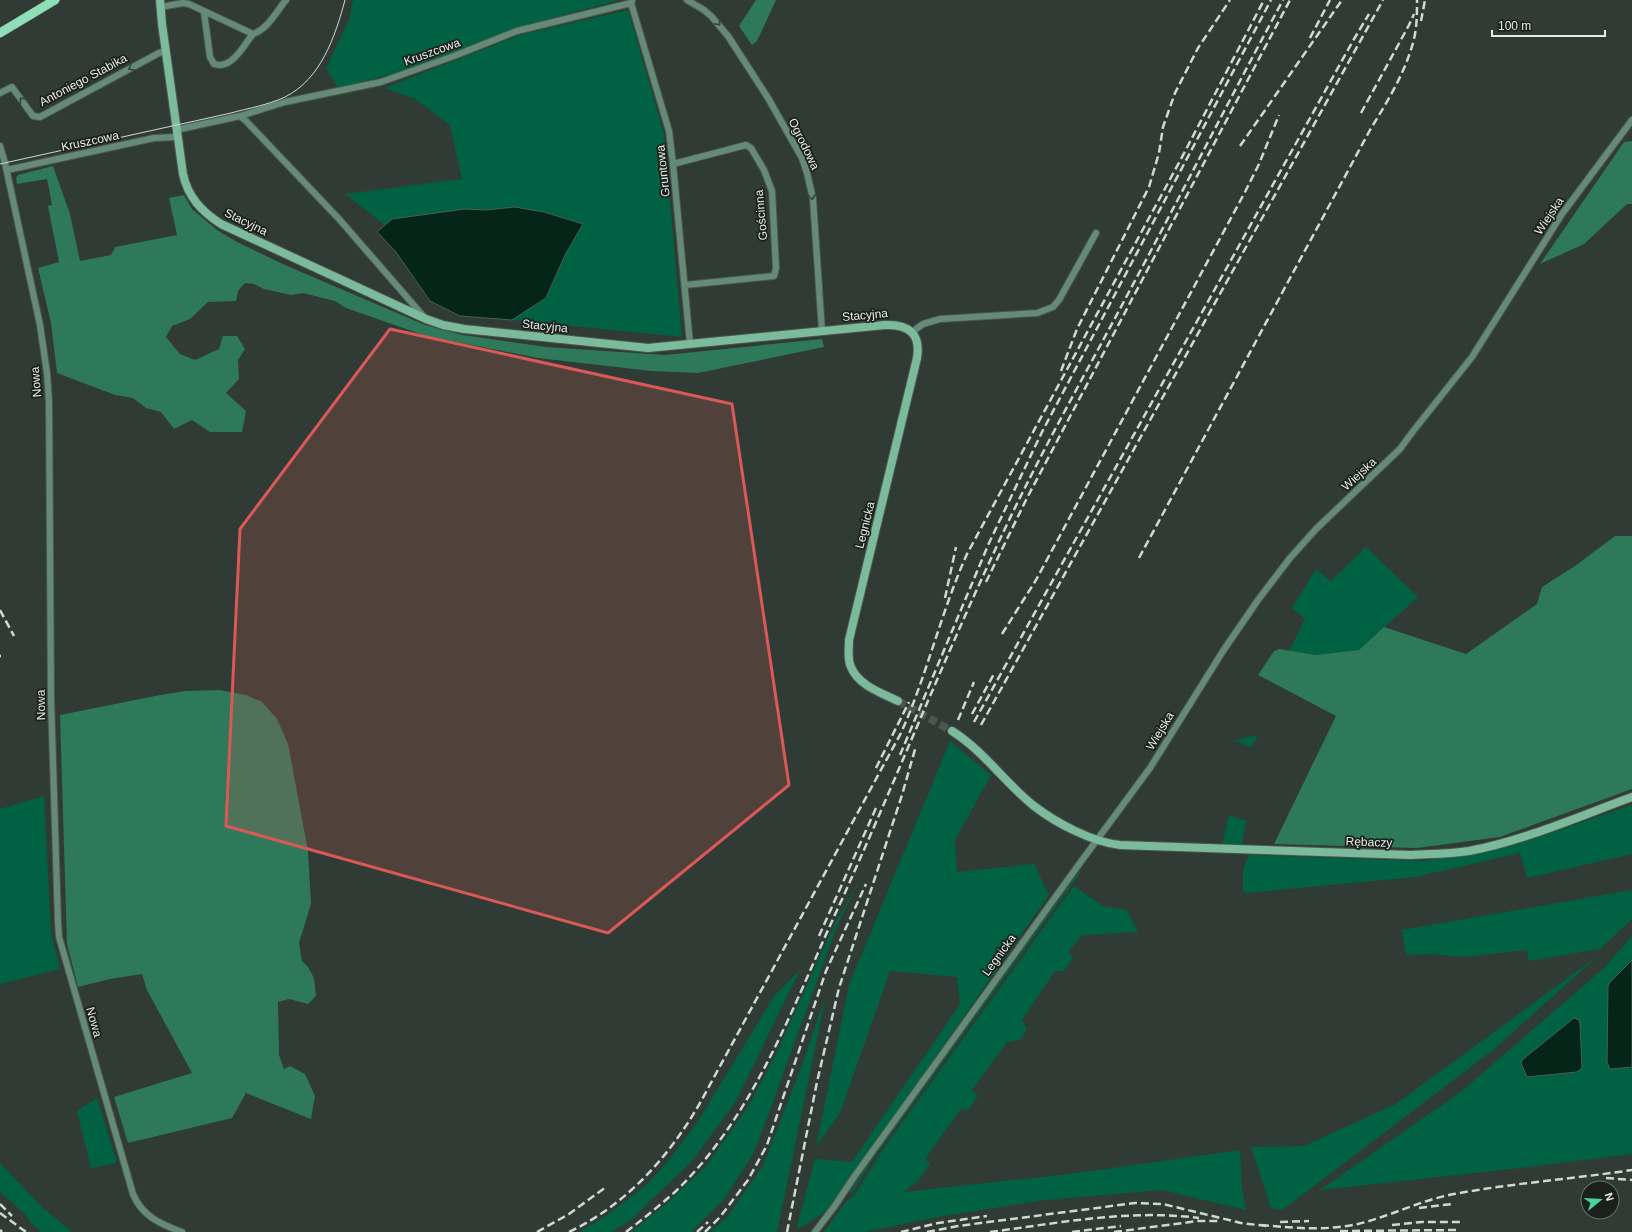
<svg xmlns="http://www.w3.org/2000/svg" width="1632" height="1232" viewBox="0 0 1632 1232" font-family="Arial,sans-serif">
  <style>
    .green { fill: #006242; fill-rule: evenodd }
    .forest { fill: #2d7959 }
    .water { fill: #042518; stroke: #486157 }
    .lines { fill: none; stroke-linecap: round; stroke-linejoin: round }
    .secondary-tunnel { stroke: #4a564f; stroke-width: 8; stroke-dasharray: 8 4; stroke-linecap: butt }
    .street-casing { stroke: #4c5751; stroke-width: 8 }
    .secondary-casing { stroke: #4c5751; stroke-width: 10 }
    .primary-casing { stroke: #4c5751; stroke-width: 10 }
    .street { stroke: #658b78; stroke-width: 6 }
    .secondary { stroke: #7cba9c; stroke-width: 8 }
    .primary { stroke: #8edeb8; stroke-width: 9 }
    .tram { stroke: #d1d8d4; stroke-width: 1 }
    .rail { stroke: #d1d8d4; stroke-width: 2.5; stroke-dasharray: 8 4; stroke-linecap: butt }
    .oneway { stroke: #35453d }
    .marked { fill: #da5958; fill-opacity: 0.2; stroke: #da5958; stroke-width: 3; stroke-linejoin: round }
    .labels { text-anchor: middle; stroke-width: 3.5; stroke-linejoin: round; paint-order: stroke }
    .street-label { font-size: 12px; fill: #e6ede9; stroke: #1b201d }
  </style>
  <rect width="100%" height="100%" fill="#2f3b34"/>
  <path class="green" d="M353,0H619L520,27L416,68L338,88L326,68L349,20Z
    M628,10L664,134L682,337L512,320L546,298L565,255L582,224L544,212L515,207L486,210L465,209L392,219L385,225L345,194L462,179L450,125L415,99L385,88L520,35Z
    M1366,547L1418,597L1359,650L1316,655L1289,651L1305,619L1292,608L1316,569L1331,581Z
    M1258,735L1252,746L1250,747L1234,740Z
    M950,741L991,775L955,840L957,872L1034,864L1049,895L892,1119L825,1212L796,1230L815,1159L852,1162L960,1004L957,977L890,971L840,1113L816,1147L849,985Z
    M44,796L51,932L60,969L0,984V809Z
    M1632,805V854L1527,878L1520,853L1415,877L1247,893L1243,891V869L1249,855L1423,861L1515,845Z
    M1229,815L1246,821L1242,846H1222Z
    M1080,870V873L873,1159L852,1193L849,1192L896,1123Z
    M859,882L837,926L769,1113L753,1154L725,1198L691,1232H631L665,1205L707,1165L749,1105L776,1054L836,921Z
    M1074,886L1103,906L1127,910L1138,932L1082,935L1068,952L1073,957L1064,971H1055L1022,1020L1027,1029L1020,1040L1007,1042L972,1090L978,1096L969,1109L960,1110L925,1159L930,1164L918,1181L903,1192L1070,1174L1240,1150L1242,1188L1246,1210L1162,1190L1045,1200L938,1217L864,1232H824L845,1203L855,1194L886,1145Z
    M1632,890V919L1600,949L1529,961L1527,950L1464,957L1430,954L1406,955L1402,930Z
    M1632,936V960L1610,982L1608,986L1607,1062L1608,1066L1620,1068L1632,1067V1154L1511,1169L1320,1190L1462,1091L1605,967ZM1574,1018L1571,1073L1527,1077L1521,1063L1522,1060Z
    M1599,955L1493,1050L1289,1205L1282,1210L1271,1208L1251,1147L1304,1146L1396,1104Z
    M800,970L736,1101L691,1162L632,1219L611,1232H579L604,1217L635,1194L645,1186L665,1165L697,1123L774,996Z
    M826,995L777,1232H710L727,1217L763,1166L801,1068Z
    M97,1098L117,1163L91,1168L77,1111Z
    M0,1163L42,1207L72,1232H42L33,1225L24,1213L0,1192Z"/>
  <path class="forest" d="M756,0H776L757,41L752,45L739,26Z
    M1632,141V204H1627L1584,244L1540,264L1624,142Z
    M53,166L70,214L80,261L111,255L115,247L177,235L169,198L184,195L192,209L217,230L237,242L285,265L425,325L463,335L546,347L665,355L822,339L824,347L698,373L651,371L538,358L426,336L346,308L335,301L303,293L291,295L264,289L254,284L245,283L238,291L236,301L208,302L190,319L172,326L166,337L180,354L195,360L219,349L223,336H237L245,349L238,360L239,379L226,393L246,411L242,432H210L192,420L174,429L161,412L146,408L133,398L115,395L57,373L51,323L38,268L59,262L48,206L52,205L47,179L17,184L16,178L18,175Z
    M1615,536H1632V789L1500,837L1417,848L1274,844L1336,716L1258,675L1274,651L1279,649L1316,655L1359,650L1384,627L1466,654L1537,604L1542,587L1575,566Z
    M220,690L246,695L262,702L277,719L288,744L308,851L311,904L299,943L302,961L308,967L314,978L316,996L308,1004L289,999L278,1002L279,1055L284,1069L290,1066L305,1074L315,1096L311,1119L246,1093L232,1118L128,1143L114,1097L192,1073L147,990L142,974L110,979L78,987L67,944L60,715L160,695L185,691Z"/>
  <path class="water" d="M515,207L544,212L583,224L565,255L546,298L512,320L460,316L430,301L396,252L377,232L392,219L465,209L486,210Z
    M1632,960V1067L1611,1069L1609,1067L1607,1062L1608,986L1610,982Z
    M1574,1018L1579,1020L1580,1024L1582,1068L1577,1072L1527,1077L1521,1063L1522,1060Z"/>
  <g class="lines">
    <path class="secondary-tunnel" d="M898,701L952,731"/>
    <g class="street-casing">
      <path id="street" d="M687,0L704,10L711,16L728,36L768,98L802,158L807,173L813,199L822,332
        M632,1L631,3L669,131L673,164L690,344
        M161,7L183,3L189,4L253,34C268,29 276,12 286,0
        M204,12L210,57L214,64C232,70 243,46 253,34
        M0,93L12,87L33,116L40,117L159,53L166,51
        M240,116L285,102L381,82L454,56L517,31L631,3
        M176,130L240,116L246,121L339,219L425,318
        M0,146L5,163L40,325L47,373L49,402L51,700L58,922L59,937L133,1194C142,1216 160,1224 182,1232
        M673,164L746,145L751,148L764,170L772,191L776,268L774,276L685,285
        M7,170L154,138L177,137
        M912,332L923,324L940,319L1037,313L1053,307L1059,300L1096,233
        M815,1232L834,1207L854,1177L1077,867L1150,768L1223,651L1258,600L1290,558L1316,529L1400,449L1414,430L1472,357L1562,214L1632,120"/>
    </g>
    <g class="secondary-casing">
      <path id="secondary" d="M160,0L162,24L183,174C188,197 201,211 221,224L426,319L443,325L464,329L648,348L885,325C909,324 921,334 917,358L849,640C849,648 847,659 851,667C858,685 881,693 898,701
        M952,731C984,751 1005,783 1034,806C1056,823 1092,842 1120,845L1411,855C1430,854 1450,854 1469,851C1523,841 1580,816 1632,797"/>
    </g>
    <g class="primary-casing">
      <path id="primary" d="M0,33L55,0"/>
    </g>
    <use href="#street" class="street"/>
    <use href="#secondary" class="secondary"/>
    <use href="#primary" class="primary"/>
    <path class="tram" d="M0,164L231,113C249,108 268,105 285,97C321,79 335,37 345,0"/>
    <path class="rail" d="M1421,21L1425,0
      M1310,38L1330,0
      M1361,113L1409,25L1414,14
      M1240,146L1342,0
      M1061,371L1077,329L1149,187L1159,153L1163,127L1175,93L1198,48L1230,0
      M1139,558L1370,130C1387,102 1404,75 1413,43C1417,29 1417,14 1417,0
      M986,582L1027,498L1290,0
      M945,598L956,547
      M0,610L14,636
      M1002,634L1036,580L1245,192L1259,164L1279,115
      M0,656H1
      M972,714L994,674
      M958,720L974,682
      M974,722L1354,39L1369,14
      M981,725L1383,0
      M900,755L989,543L1042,432L1271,0
      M876,768L909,702
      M819,936L876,808
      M1606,1178L1632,1180
      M0,1204L12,1216
      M1419,1208L1452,1204
      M0,1213L26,1232
      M1280,1222L1309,1221
      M1261,1225C1293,1228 1326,1231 1358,1224C1391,1216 1421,1200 1454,1194C1513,1183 1573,1179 1632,1170
      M1392,1225L1422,1222H1460
      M0,1230L2,1232
      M1340,1231L1460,1230
      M537,1232L569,1214L606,1187
      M569,1232C626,1205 669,1157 700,1103L901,733C927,675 941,612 967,554L1181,159L1264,0
      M626,1232C643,1219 659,1206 675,1192C752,1118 790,1014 833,919C889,797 938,672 995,550C1038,456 1090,366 1138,275C1187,183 1234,91 1283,0
      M697,1232L708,1222
      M705,1232L720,1217L748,1180L767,1145L826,971L866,884
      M787,1232L817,1082L839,988L902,795L916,746
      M901,1232L938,1223L987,1216
      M927,1232L958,1226L1135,1203L1163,1204L1241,1223L1266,1226
      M990,1232C1059,1223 1129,1209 1199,1218
      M1072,1232L1121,1226
      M1114,1232L1198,1221H1219"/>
  </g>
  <defs><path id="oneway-chevron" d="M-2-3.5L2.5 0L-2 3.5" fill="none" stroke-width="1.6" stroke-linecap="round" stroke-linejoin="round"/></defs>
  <g class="oneway">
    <use href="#oneway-chevron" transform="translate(718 23) rotate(49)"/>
    <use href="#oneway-chevron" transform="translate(131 68) rotate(152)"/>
    <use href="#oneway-chevron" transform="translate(22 100) rotate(-126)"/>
    <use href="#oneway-chevron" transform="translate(812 197) rotate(83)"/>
  </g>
  <path class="marked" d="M390,329L732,404L789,785L608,933L226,826L240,529Z"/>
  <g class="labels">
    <g class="street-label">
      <text transform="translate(432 52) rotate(-20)" y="4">Kruszcowa</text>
      <text transform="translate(83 80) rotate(-28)" y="4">Antoniego Stabika</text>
      <text transform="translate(90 141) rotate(-12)" y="4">Kruszcowa</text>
      <text transform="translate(804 144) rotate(64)" y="4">Ogrodowa</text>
      <text transform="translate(663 171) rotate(-96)" y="4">Gruntowa</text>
      <text transform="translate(761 215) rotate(-95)" y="4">Gościnna</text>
      <text transform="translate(1549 216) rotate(-56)" y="4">Wiejska</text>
      <text transform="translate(246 222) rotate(26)" y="4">Stacyjna</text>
      <text transform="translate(865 315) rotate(-5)" y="4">Stacyjna</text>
      <text transform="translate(545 326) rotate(6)" y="4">Stacyjna</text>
      <text transform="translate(36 382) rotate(-95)" y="4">Nowa</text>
      <text transform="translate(1359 474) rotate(-43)" y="4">Wiejska</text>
      <text transform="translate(865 525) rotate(-76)" y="4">Legnicka</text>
      <text transform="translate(41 705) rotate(-91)" y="4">Nowa</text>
      <text transform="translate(1160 731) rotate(-59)" y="4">Wiejska</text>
      <text transform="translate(1369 842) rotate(2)" y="4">Rębaczy</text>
      <text transform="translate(999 955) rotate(-54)" y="4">Legnicka</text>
      <text transform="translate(94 1022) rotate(74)" y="4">Nowa</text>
    </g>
  </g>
  <g transform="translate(1600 1200) rotate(72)"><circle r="19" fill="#1b201d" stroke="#6c726f"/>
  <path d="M0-3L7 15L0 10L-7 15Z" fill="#49d49c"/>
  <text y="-6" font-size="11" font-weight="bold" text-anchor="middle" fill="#e6ede9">N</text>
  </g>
  <path d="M1492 30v6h113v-6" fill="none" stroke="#e6ede9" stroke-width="2"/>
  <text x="1498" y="30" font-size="12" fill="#e6ede9" stroke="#1b201d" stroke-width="3" paint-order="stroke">100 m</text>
</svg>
